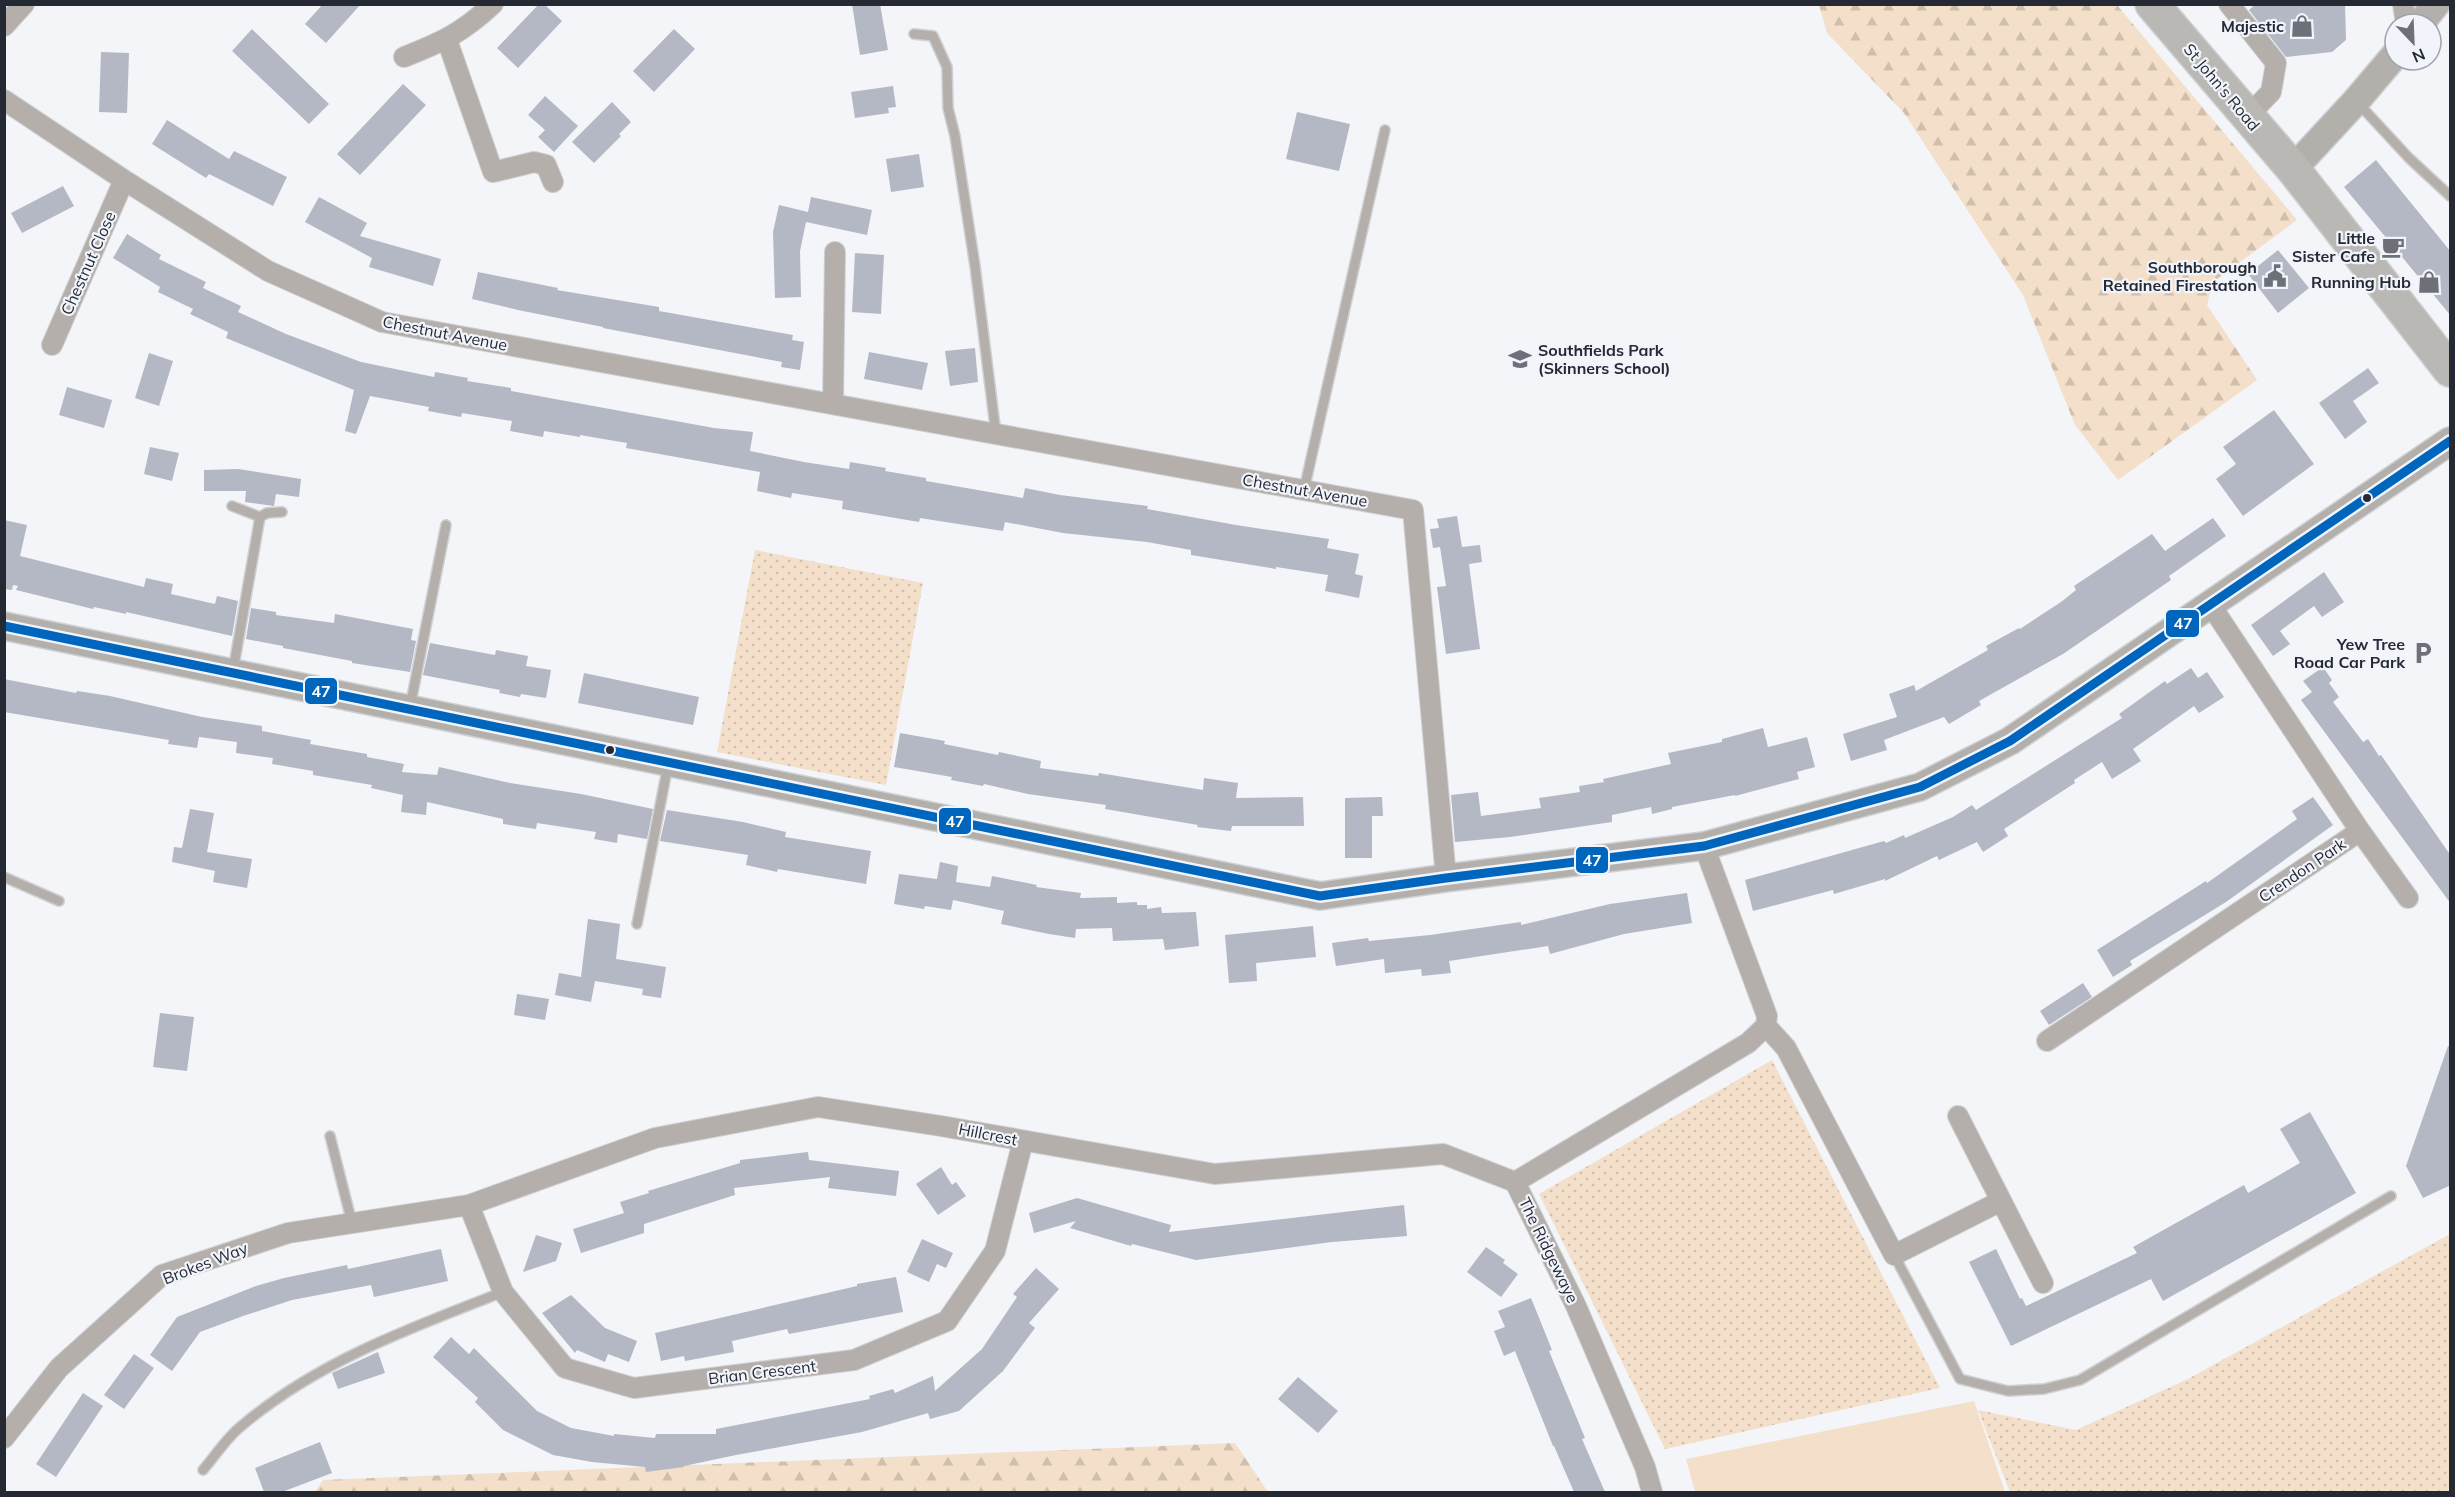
<svg xmlns="http://www.w3.org/2000/svg" width="2455" height="1497" viewBox="0 0 2455 1497" font-family="Mulish,sans-serif">
  <style>
    .green { fill: #f4dfca }
    .forest { fill: url(#forest-firs) }
    .park { fill: url(#park-dots) }
    .building { fill: #b3b8c4 }
    .lines { fill: none; stroke-linecap: round; stroke-linejoin: round }
    .lane-casing { stroke: #cfd0d4; stroke-width: 12 }
    .street-casing { stroke: #cfd0d4; stroke-width: 22 }
    .secondary-casing { stroke: #cfd0d4; stroke-width: 30 }
    .highway-casing { stroke: #cfd0d4; stroke-width: 36 }
    .lane { stroke: #b4afab; stroke-width: 9 }
    .street { stroke: #b4afab; stroke-width: 20 }
    .secondary { stroke: #b3afab; stroke-width: 27 }
    .highway { stroke: #bab8b4; stroke-width: 33 }
    .bus-1-casing { stroke: #f1f4fa; stroke-width: 14 }
    .bus-1 { stroke: #0065bd; stroke-width: 9 }
    .bus-dot { fill: #252934; stroke: #f1f4fa; stroke-width: 2 }
    .labels { text-anchor: middle; stroke-width: 4.5; stroke-linejoin: round; paint-order: stroke }
    .poi-label { font-size: 16px; font-weight: bold; fill: #252934; stroke: #f1f4fa; text-anchor: end }
    .street-label { font-size: 16px; fill: #252934; stroke: #f1f4fa }
    .line-badge { stroke: #f1f4fa; stroke-width: 2 }
    .badge-label { font-size: 16px; text-anchor: middle; font-weight: bold; fill: #fff }
  </style>
  <defs>
    <pattern id="forest-firs" width="22" height="20" patternUnits="userSpaceOnUse" patternTransform="scale(1.5)"><rect width="22" height="20" fill="#f4dfca"/><path d="M5 1l3.5 6h-7zM16 11l3.5 6h-7z" fill="#d1bfae"/></pattern>
    <pattern id="park-dots" width="8" height="8" patternUnits="userSpaceOnUse" patternTransform="scale(1.5)"><rect width="8" height="8" fill="#f4dfca"/><path d="M2 2h.1M6 6h.1" fill="none" stroke="#d1bfae" stroke-width="1.8" stroke-linecap="round"/></pattern>
  </defs>
  <rect width="100%" height="100%" fill="#f3f5f8"/>
  <path class="green" d="M1974,1401L2005,1492H1695L1686,1459Z"/>
  <path class="forest" d="M1819,5H2117L2297,220L2213,282L2207,305L2257,380L2118,480L2075,425L2023,295L1904,113L1827,33Z
    M1235,1443L1268,1492H315L323,1480Z"/>
  <path class="park" d="M755,550L923,583L886,785L717,752Z
    M1772,1060L1940,1388L1665,1449L1539,1194Z
    M2450,1234V1492H2010L1978,1410L2076,1430L2188,1379Z"/>
  <path class="building" d="M323,4H361L326,43L305,24Z
    M539,4H544L562,21L518,68L497,48Z
    M852,4H880L888,50L860,55Z
    M2256,4H2345L2346,40L2332,52L2286,57L2249,10Z
    M252,29L329,104L309,124L232,51Z
    M674,29L695,49L654,92L633,71Z
    M101,52L129,53L127,113L99,112Z
    M403,84L426,105L360,175L337,154Z
    M893,86L896,107L888,108L889,113L855,118L851,92Z
    M545,96L578,126L554,152L538,137L545,130L528,115Z
    M612,102L631,122L619,134L621,136L594,163L572,142Z
    M1297,112L1350,124L1339,171L1286,159Z
    M167,120L229,159L234,151L287,177L273,206L209,174L206,178L152,144Z
    M919,154L924,187L891,192L886,159Z
    M2376,160L2451,252V316L2344,187Z
    M63,186L74,206L22,233L11,213Z
    M319,197L367,223L360,236L441,259L433,286L369,267L372,258L305,222Z
    M811,197L872,210L867,235L806,222L800,251L801,297L775,298L773,232L779,205L808,212Z
    M127,234L161,255L159,259L206,282L203,288L241,306L238,312L286,334L361,362L434,377L435,372L468,378L467,381L511,388V391L714,428L753,432L750,451L804,462L849,469L850,462L886,468L885,471L926,478V481L1023,498L1025,488L1060,495L1148,506L1147,509L1236,525L1329,539L1327,548L1359,554L1355,574L1363,576L1359,598L1325,591L1328,575L1276,567V569L1191,555V550L1147,542L1063,533L1005,522L1003,531L920,518L919,522L842,509L843,501L792,493L791,498L757,491L760,472L626,448L627,443L580,435V437L544,431L543,437L510,431L512,421L462,413L461,417L428,411L429,407L370,396L356,434L345,431L354,390L226,338L228,332L190,314L193,309L158,292L160,287L113,258Z
    M2278,250L2309,288L2278,313L2248,274Z
    M855,253L884,255L881,314L852,312Z
    M478,272L558,288L557,290L659,307V311L793,335L792,340L804,342L800,370L781,367L782,362L603,328V327L518,310L472,299Z
    M975,348L978,382L950,386L945,351Z
    M869,352L928,363L922,390L864,379Z
    M149,353L173,361L159,406L135,398Z
    M2368,368L2379,383L2353,401L2367,422L2345,439L2319,403Z
    M67,387L112,400L104,428L59,415Z
    M2274,410L2314,464L2243,516L2216,479L2236,464L2223,447Z
    M150,447L179,453L172,481L144,474Z
    M238,469L301,479L299,497L276,494L274,506L245,502L246,491H204V470Z
    M1457,516L1462,547L1480,545L1482,562L1469,564L1480,649L1446,654L1437,587L1446,586L1440,547L1433,548L1430,529L1439,528L1437,519Z
    M2213,518L2226,536L2169,576L2171,580L2063,654L1979,701L1981,705L1949,724L1944,717L1884,740L1887,750L1851,761L1843,734L1897,717L1889,694L1914,685L1916,691L1988,650L1986,646L2019,628L2020,629L2061,602L2076,590L2074,586L2152,534L2165,551Z
    M4,520L27,525L20,556L144,587L146,578L173,584L171,594L215,604L217,596L238,601L232,636L126,612V614L94,607L93,609L16,590L18,586L13,585L12,590L4,589Z
    M2324,572L2344,602L2322,617L2314,606L2280,631L2290,644L2273,656L2251,625Z
    M251,608L276,612V615L334,623L335,614L413,629L411,640L416,641L410,672L352,663V661L283,648V646L246,639Z
    M430,643L495,655L496,650L528,656L526,666L551,670L546,698L521,694L520,697L499,693L500,690L423,675Z
    M2323,667L2332,680L2329,683L2339,697L2333,702L2363,742L2368,739L2379,756L2381,755L2451,856V904L2301,700L2312,692L2303,681Z
    M2191,668L2198,678L2207,672L2224,697L2199,713L2194,706L2133,749L2141,761L2112,779L2102,762L2074,780L2075,783L2004,829L2008,836L1983,852L1977,842L1939,860L1937,856L1885,881V879L1834,894L1833,890L1753,911L1745,880L1884,841L1886,843L1904,835L1905,838L1953,817L1972,805L1976,810L2122,718L2119,714L2165,681L2167,684Z
    M584,673L699,697L693,725L578,703Z
    M4,679L76,693L77,691L110,696L202,717L262,726V731L311,740L310,744L367,754V757L404,764L402,772L437,775L439,767L510,783L581,794L653,809L647,839L618,834L617,843L594,839L596,832L537,823L536,829L503,824V819L427,802L426,815L401,812L403,795L371,788L372,785L313,775V771L272,764L273,758L236,753L237,742L199,737L197,748L168,744L169,740L4,712Z
    M1763,728L1768,747L1807,737L1815,767L1797,772L1799,779L1735,796V795L1672,807V809L1652,814L1651,807L1612,815V822L1510,837L1455,842L1451,795L1478,792L1481,816L1541,808L1539,798L1580,792L1579,786L1604,782L1603,779L1671,764L1668,753L1722,742V739Z
    M900,733L945,741L944,744L998,755L999,752L1041,761L1040,768L1098,776L1099,773L1203,790L1204,778L1238,783L1236,798L1303,797L1304,826H1232L1231,831L1197,827L1198,825L1105,809L1106,805L1028,794L984,784L983,786L951,780L952,777L894,767Z
    M1382,797L1383,816H1372V858H1345V798Z
    M2313,797L2333,825L2226,902L2130,961L2132,965L2113,977L2097,950L2206,881L2207,883L2297,819L2292,811Z
    M190,809L214,813L207,852L252,859L247,888L213,882L215,871L172,862L174,847L182,848Z
    M667,810L743,822L786,832L785,837L871,851L866,884L778,869L777,872L746,865L748,855L660,841Z
    M940,862L958,866L956,882L990,887L992,876L1037,885L1036,887L1081,893L1080,898L1117,897V903L1137,902V905H1147V909L1161,907L1162,913L1196,912L1199,946L1165,950L1163,939L1113,941L1112,928L1076,929L1075,938L1049,934L1001,924L1004,911L953,900L951,910L925,906L924,909L894,904L899,874L937,879Z
    M1687,893L1692,923L1624,934L1550,954L1548,946L1449,961L1451,973L1422,976L1421,969L1385,973L1384,959L1336,966L1332,943L1368,938L1369,941L1430,935L1521,922V925L1610,904Z
    M588,919L620,924L616,959L666,967L661,998L642,995L643,989L595,981L591,1002L555,995L559,973L581,977Z
    M1313,926L1316,957L1256,963L1257,981L1229,983L1225,935Z
    M2083,983L2092,997L2049,1025L2040,1011Z
    M517,994L549,999L545,1020L514,1015Z
    M160,1013L194,1017L187,1071L153,1067Z
    M2448,1046L2451,1047V1185L2423,1198L2406,1166Z
    M2310,1112L2356,1193L2163,1301L2151,1279L2011,1346L1969,1262L1996,1249L2020,1299L2022,1298L2026,1306L2137,1253L2133,1247L2244,1185L2248,1193L2300,1163L2280,1129Z
    M808,1152L809,1160L899,1171L896,1196L828,1188L830,1177L734,1188L735,1195L644,1224V1233L581,1253L573,1229L624,1213L620,1202L649,1193L648,1191L740,1163V1160Z
    M941,1167L952,1185L956,1182L966,1196L938,1215L916,1184Z
    M1077,1198L1171,1225L1169,1232L1404,1205L1407,1236L1332,1242L1196,1260L1132,1244L1131,1246L1070,1228L1076,1221L1034,1233L1029,1213Z
    M536,1235L562,1243L556,1261L523,1272Z
    M922,1239L953,1253L946,1268L937,1264L929,1282L907,1272Z
    M1486,1247L1505,1260L1503,1263L1518,1274L1501,1297L1467,1272Z
    M441,1249L448,1281L374,1297L371,1285L292,1300L243,1316L200,1332L172,1371L150,1355L177,1317L256,1286L284,1278L347,1265L348,1269Z
    M1036,1268L1059,1289L1029,1323L1035,1328L1003,1371L959,1411L930,1419L928,1413L862,1432L736,1455L684,1466V1467L646,1472L645,1467L592,1462L553,1455L503,1430L475,1402L478,1398L433,1357L451,1337L469,1354L474,1348L537,1411L571,1428L614,1436V1434L655,1438L656,1434H716V1429L870,1399L869,1396L893,1389L895,1393L933,1376L935,1391L982,1349L1017,1297L1013,1294Z
    M896,1277L903,1312L789,1334L787,1329L732,1341L734,1352L685,1361L684,1356L661,1361L655,1333L857,1286V1284Z
    M571,1295L605,1328L637,1341L629,1362L608,1354L605,1362L577,1350L575,1353L542,1313Z
    M1531,1298L1552,1350L1549,1351L1585,1438L1582,1439L1605,1492H1574L1554,1446H1553L1515,1351L1504,1356L1494,1331L1505,1327L1498,1311Z
    M378,1352L385,1373L338,1389L332,1373Z
    M134,1354L154,1368L124,1409L104,1395Z
    M1298,1377L1338,1411L1318,1433L1278,1399Z
    M83,1393L103,1406L56,1477L36,1464Z
    M320,1442L332,1473L282,1492H264L255,1468Z"/>
  <g class="lines">
    <g class="lane-casing">
      <path id="lane" d="M914,34L933,36L947,67L948,108L955,136L975,266L996,434
        M2358,103L2409,158L2450,196
        M1304,490L1385,130
        M232,506L260,517
        M233,671L260,517L267,513L282,512
        M410,707L446,525
        M4,877L59,901
        M637,924L668,765
        M330,1136L352,1223
        M1894,1255L1960,1379L2008,1391L2044,1389L2080,1380L2391,1196
        M203,1470C215,1456 226,1439 239,1428C316,1362 410,1328 503,1292"/>
    </g>
    <g class="street-casing">
      <path id="street" d="M2229,4L2276,63L2271,92L2247,117
        M2403,4L2406,24
        M4,26L24,4
        M447,40L493,172L534,162L546,165L553,182
        M404,57C442,42 462,33 493,4
        M4,100L124,180L268,271L382,322L1413,510L1446,878
        M52,345L124,180
        M833,404L835,252
        M2360,831L2408,898
        M1766,1026L1786,1048L1894,1255L2001,1201
        M2047,1041L2360,831L2210,604
        M1958,1116L2043,1283
        M469,1205L503,1292L565,1368L634,1388L854,1360L947,1321L995,1251L1023,1141
        M4,1438L59,1368L162,1275L288,1233L469,1205L655,1138L818,1107L941,1126L1215,1174L1443,1154L1515,1182
        M1652,1492L1645,1467L1576,1306L1515,1182L1748,1043L1766,1026L1767,1016L1704,846"/>
    </g>
    <g class="secondary-casing">
      <path id="secondary" d="M2420,24L2436,4
        M2293,169L2356,101L2395,55
        M4,626L1320,896L1446,878L1704,846L1920,787L2010,741L2450,441"/>
    </g>
    <g class="highway-casing">
      <path id="highway" d="M2152,4L2293,169L2450,370"/>
    </g>
    <use href="#lane" class="lane"/>
    <use href="#street" class="street"/>
    <use href="#secondary" class="secondary"/>
    <use href="#highway" class="highway"/>
    <g class="bus-1-casing">
      <path id="bus-1" d="M4,626L1320,896L1446,878L1704,846L1920,787L2010,741L2450,441"/>
    </g>
    <use href="#bus-1" class="bus-1"/>
  </g>
  <defs>
    <g id="shop-bare" transform="scale(1.8)"><path d="M-5-2.5h2.3a2.7 3.5 0 0 1 5.4 0H5L5.5 6h-11ZM-1.5-2.5h3a1.5 2.3 0 0 0-3 0Z" fill="#6d7079" stroke="#f1f4fa" stroke-width="2.5" paint-order="stroke"/></g>
    <g id="cafe-bare" transform="scale(1.8)"><path d="M-5.5-4.5H6V0H3Q3 3.5 0 3.5H-2.5Q-5.5 3.5-5.5 0ZM3-3.2v2h1.7v-2ZM-6 4.5H4V6H-6Z" fill="#6d7079" stroke="#f1f4fa" stroke-width="2.5" paint-order="stroke"/></g>
    <g id="civic-bare" transform="scale(1.8)"><path d="M-.6-6.5H3V-4.5H.6V-3L4-1V1h2V6H-6V1h2V-1L-.6-3ZM-1.2 2.5V6h2.4V2.5Z" fill="#6d7079" stroke="#f1f4fa" stroke-width="2.5" paint-order="stroke"/></g>
    <g id="school-bare" transform="scale(1.8)"><path d="M0-5L7-2L0 1L-7-2ZM-4 1L0 2.5L4 1V4Q0 6-4 4Z" fill="#6d7079" stroke="#f1f4fa" stroke-width="2.5" paint-order="stroke"/></g>
    <g id="parking-bare" transform="scale(1.8)"><path d="M-3.5-5.5H1a3.5 3.5 0 0 1 0 7H-1V5.5H-3.5ZM-1-3.4V-.6H.8a1.4 1.4 0 0 0 0-2.8Z" fill="#6d7079" stroke="#f1f4fa" stroke-width="2.5" paint-order="stroke"/></g>
  </defs>
  <g fill-rule="evenodd">
    <use href="#shop-bare" x="2302" y="26"/>
    <use href="#cafe-bare" x="2393" y="247"/>
    <use href="#civic-bare" x="2275" y="276"/>
    <use href="#shop-bare" x="2429" y="282"/>
    <use href="#school-bare" x="1520" y="359"/>
    <use href="#parking-bare" x="2423" y="653"/>
  </g>
  <g class="bus-dot">
    <circle cx="2367" cy="498" r="5"/>
    <circle cx="610" cy="750" r="5"/>
  </g>
  <g class="labels">
    <g class="poi-label">
      <text x="2284" y="32">Majestic</text>
      <text x="2375" y="244">Little<tspan x="2375" dy="18">Sister Cafe</tspan></text>
      <text x="2257" y="273">Southborough<tspan x="2257" dy="18">Retained Firestation</tspan></text>
      <text x="2411" y="288">Running Hub</text>
      <text x="1538" y="356" text-anchor="start">Southfields Park<tspan x="1538" dy="18">(Skinners School)</tspan></text>
      <text x="2405" y="650">Yew Tree<tspan x="2405" dy="18">Road Car Park</tspan></text>
    </g>
    <g class="street-label">
      <text transform="translate(2222 87) rotate(50)" y="6">St John's Road</text>
      <text transform="translate(88 263) rotate(-66)" y="6">Chestnut Close</text>
      <text transform="translate(445 333) rotate(11)" y="6">Chestnut Avenue</text>
      <text transform="translate(1305 490) rotate(10)" y="6">Chestnut Avenue</text>
      <text transform="translate(2302 870) rotate(-34)" y="6">Crendon Park</text>
      <text transform="translate(988 1134) rotate(11)" y="6">Hillcrest</text>
      <text transform="translate(1549 1250) rotate(64)" y="6">The Ridgewaye</text>
      <text transform="translate(205 1263) rotate(-21)" y="6">Brokes Way</text>
      <text transform="translate(762 1372) rotate(-7)" y="6">Brian Crescent</text>
    </g>
  </g>
  <g class="line-badge">
    <rect x="2165" y="609" width="35" height="29" rx="6" fill="#0065bd"/>
    <rect x="304" y="677" width="34" height="28" rx="6" fill="#0065bd"/>
    <rect x="938" y="807" width="34" height="28" rx="6" fill="#0065bd"/>
    <rect x="1575" y="846" width="34" height="28" rx="6" fill="#0065bd"/>
  </g>
  <g class="badge-label">
    <text x="2183" y="629">47</text>
    <text x="321" y="697">47</text>
    <text x="955" y="827">47</text>
    <text x="1592" y="866">47</text>
  </g>
  <rect width="2455" height="1497" fill="none" stroke="#252934" stroke-width="12"/>
  <g transform="translate(2413 42) rotate(157)"><circle r="28" fill="#f1f4fa" stroke="#9fa3ab" stroke-width="1.5"/>
  <path d="M0-4.5L10 22L0 15L-10 22Z" fill="#6d7079"/>
  <text y="-9" font-size="16" font-weight="bold" text-anchor="middle" fill="#252934">N</text>
  </g>
</svg>
